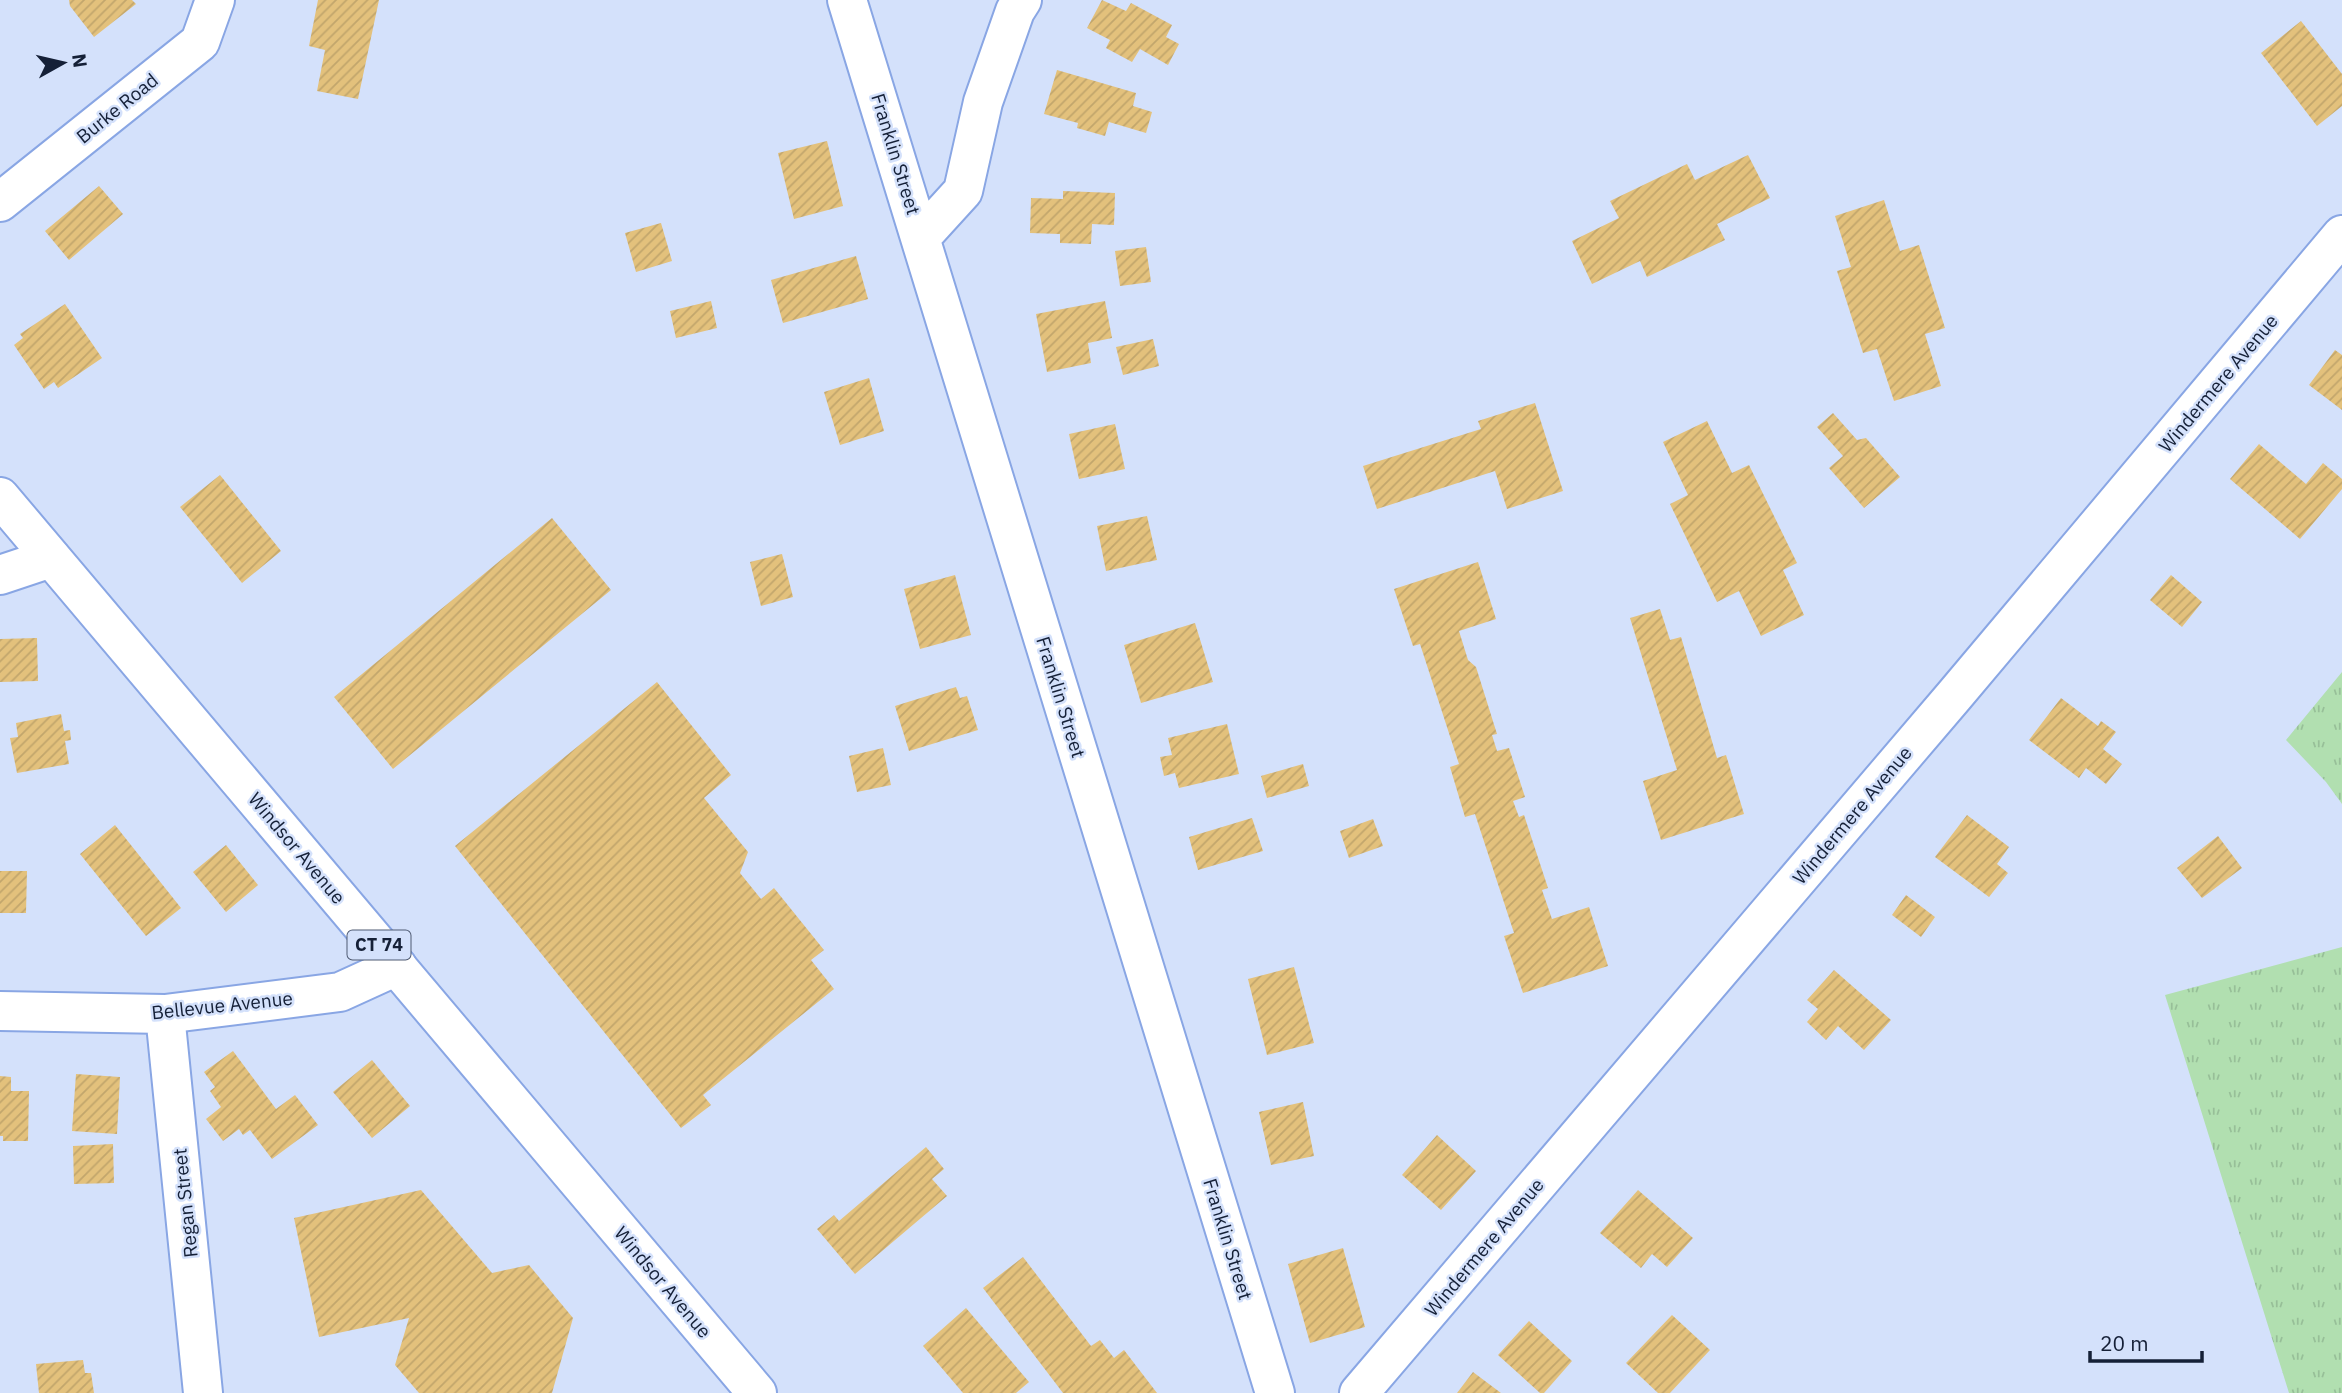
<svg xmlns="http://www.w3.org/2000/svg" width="2342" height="1393" viewBox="0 0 2342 1393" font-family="'IBM Plex Sans',sans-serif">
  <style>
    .park { fill: url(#park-tufts) }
    .building { fill: url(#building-hatch) }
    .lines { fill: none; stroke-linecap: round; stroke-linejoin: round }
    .street-casing { stroke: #89a6e4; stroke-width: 42 }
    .primary-casing { stroke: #89a6e4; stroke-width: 42 }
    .street { stroke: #fff; stroke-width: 38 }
    .primary { stroke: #fff; stroke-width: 38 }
    .labels { text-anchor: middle; stroke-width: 5; stroke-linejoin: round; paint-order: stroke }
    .shield { fill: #d4e1fb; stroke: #4e5a72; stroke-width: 2 }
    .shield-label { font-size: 18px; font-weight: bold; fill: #152037 }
    .street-label { font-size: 19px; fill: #152037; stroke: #d4e1fb }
  </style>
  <defs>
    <pattern id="park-tufts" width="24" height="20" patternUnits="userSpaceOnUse" patternTransform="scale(1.75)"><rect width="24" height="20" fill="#b1dfb0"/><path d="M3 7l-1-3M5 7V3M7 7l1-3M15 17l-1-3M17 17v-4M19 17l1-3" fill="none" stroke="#97bf98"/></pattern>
    <pattern id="building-hatch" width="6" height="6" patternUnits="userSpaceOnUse" patternTransform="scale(1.75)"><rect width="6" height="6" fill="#e3c17c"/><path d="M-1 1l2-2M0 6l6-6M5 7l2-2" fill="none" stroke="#c2a66c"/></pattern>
  </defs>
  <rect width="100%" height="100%" fill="#d4e1fb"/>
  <path class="park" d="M2342,672V804L2326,782L2286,740Z
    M2342,947V1393H2289L2165,995Z"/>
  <path class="building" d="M69,0H132L136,4L94,37L70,6Z
    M318,0H379L358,99L317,91L325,50L309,46Z
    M1102,0L1126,11L1131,3L1172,25L1166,37L1179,44L1168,65L1140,49L1132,62L1106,48L1110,40L1087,28Z
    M2301,21L2342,74V106L2317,126L2261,53Z
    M1057,70L1136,93L1133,106L1152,112L1146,133L1109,122L1105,136L1077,128L1078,123L1044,114Z
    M827,141L843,206L794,219L778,153Z
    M1748,155L1770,198L1717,224L1725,240L1647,277L1640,261L1592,284L1572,241L1619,218L1610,201L1687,164L1695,180Z
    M99,186L123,214L69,260L45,231Z
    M1063,191L1115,193L1114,225L1092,224L1091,244L1060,243V234L1030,233L1031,198L1063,199Z
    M1884,200L1900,251L1919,245L1945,328L1925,334L1941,386L1894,401L1877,349L1863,353L1837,271L1851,267L1835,216Z
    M661,223L672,261L636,272L625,233Z
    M1146,247L1151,282L1120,286L1115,251Z
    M856,256L868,299L783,323L771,280Z
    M711,301L717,328L676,338L670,311Z
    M1105,301L1112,338L1088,343L1091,363L1047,372L1036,314Z
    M65,304L102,358L58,388L54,382L44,389L14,345L23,338L20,334Z
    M1153,339L1159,366L1123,375L1116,347Z
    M2335,350L2342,355V410L2309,385Z
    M869,378L884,431L840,445L824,392Z
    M1535,403L1563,491L1507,509L1495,471L1377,509L1363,466L1481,429L1478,421Z
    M1833,413L1857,440L1866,438L1900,477L1864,508L1829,468L1843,456L1817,427Z
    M1707,421L1732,473L1749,465L1797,563L1783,570L1804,615L1761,636L1739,591L1717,602L1670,504L1688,495L1663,442Z
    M1115,424L1125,469L1079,479L1069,434Z
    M2259,444L2306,484L2323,463L2342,479V489L2300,539L2230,479Z
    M220,475L281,551L242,583L180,507Z
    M1147,516L1157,560L1106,571L1097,526Z
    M552,518L611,590L393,769L334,697Z
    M782,554L793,597L761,606L750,562Z
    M1478,562L1496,619L1459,631L1468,660L1476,667L1497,734L1492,735L1497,751L1509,748L1525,797L1513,801L1519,817L1524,815L1548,888L1542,890L1552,919L1589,907L1608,966L1523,993L1504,936L1514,933L1475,814L1465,817L1450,767L1459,764L1420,644L1413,646L1394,589Z
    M955,575L971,635L920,649L904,589Z
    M2171,575L2202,602L2182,627L2150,600Z
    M1660,609L1670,640L1681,637L1717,758L1726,755L1744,814L1661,840L1643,781L1677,770L1630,618Z
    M1195,623L1213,682L1141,703L1124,645Z
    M37,638L38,681L0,682V639Z
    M657,682L731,775L704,798L748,852L740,873L761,899L774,888L824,950L811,960L834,989L703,1095L711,1105L681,1128L455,846Z
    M956,687L960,698L967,696L978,730L909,751L895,706Z
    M2061,698L2098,726L2101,721L2116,732L2103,749L2122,764L2106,784L2086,768L2079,778L2029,740Z
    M61,714L64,731L70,730L71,740L65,741L69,764L17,773L10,738L18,737L16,723Z
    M1227,724L1239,774L1179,788L1175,773L1164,776L1160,757L1172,755L1168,738Z
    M883,748L891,785L857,792L849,756Z
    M1303,764L1309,786L1267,798L1261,776Z
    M1967,815L2009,847L1997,864L2008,873L1989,897L1935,857Z
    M1252,818L1263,851L1198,870L1189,837Z
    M1373,819L1383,846L1349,858L1340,831Z
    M115,825L181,908L146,936L80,854Z
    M2218,836L2242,868L2202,898L2177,868Z
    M226,845L258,885L226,912L193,872Z
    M0,871H27L26,913H0Z
    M1906,895L1935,917L1921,937L1892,915Z
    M1294,967L1314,1043L1267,1055L1248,979Z
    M1834,970L1891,1020L1864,1050L1838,1026L1826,1040L1807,1022L1818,1009L1807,1000Z
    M233,1051L276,1109L295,1095L318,1125L272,1159L250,1130L243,1135L239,1129L223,1141L206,1119L221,1107L210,1091L215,1087L204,1072Z
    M372,1060L410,1106L372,1138L333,1092Z
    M76,1074L120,1077L117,1134L72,1131Z
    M0,1076L11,1077V1091H29L28,1141H3V1136H0Z
    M1303,1102L1314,1156L1271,1165L1259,1112Z
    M1437,1135L1476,1171L1441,1210L1402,1175Z
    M113,1144L114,1183L74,1184L73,1146Z
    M926,1147L944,1169L932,1179L947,1196L855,1274L817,1229L834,1215L839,1221Z
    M421,1190L492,1273L529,1265L573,1318L552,1393H419L395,1365L409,1318L319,1337L294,1218Z
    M1638,1190L1693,1238L1667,1267L1652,1254L1641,1268L1600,1233Z
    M1343,1248L1365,1327L1310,1343L1288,1264Z
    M1023,1257L1091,1346L1100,1340L1114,1358L1124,1350L1157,1393H1063L983,1288Z
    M966,1308L1029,1382L1016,1393H963L923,1346Z
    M1672,1315L1710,1350L1670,1393H1658L1626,1363Z
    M1529,1321L1572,1361L1544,1393H1540L1498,1355Z
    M83,1360L85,1373H91L94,1393H39L36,1364Z
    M1473,1372L1501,1393H1457Z"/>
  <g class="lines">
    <g class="street-casing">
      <path id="street" d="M847,0L1275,1393
        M0,202L200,42L215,0
        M922,236L963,191L983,102L1015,11L1022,0
        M0,575L51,558
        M0,1011L165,1014L340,992L397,966
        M165,1014L203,1393
        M1359,1393L1954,696L2342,235"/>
    </g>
    <g class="primary-casing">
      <path id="primary" d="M0,497L757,1393"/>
    </g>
    <use href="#street" class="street"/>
    <use href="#primary" class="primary"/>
  </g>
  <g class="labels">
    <rect class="shield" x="347.5" y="930.5" width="63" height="29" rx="5"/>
    <g class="shield-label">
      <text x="379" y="951">CT 74</text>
    </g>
    <g class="street-label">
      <text transform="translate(117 108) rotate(-39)" y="7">Burke Road</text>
      <text transform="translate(896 154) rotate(73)" y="7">Franklin Street</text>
      <text transform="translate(2218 383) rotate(-50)" y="7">Windermere Avenue</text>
      <text transform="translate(1061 697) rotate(73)" y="7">Franklin Street</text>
      <text transform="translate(1852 815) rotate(-50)" y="7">Windermere Avenue</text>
      <text transform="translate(297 848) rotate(50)" y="7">Windsor Avenue</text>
      <text transform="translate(222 1005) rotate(-6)" y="7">Bellevue Avenue</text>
      <text transform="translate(185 1203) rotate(-96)" y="7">Regan Street</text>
      <text transform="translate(1228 1239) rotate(73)" y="7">Franklin Street</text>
      <text transform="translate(1484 1247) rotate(-50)" y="7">Windermere Avenue</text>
      <text transform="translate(663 1282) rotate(50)" y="7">Windsor Avenue</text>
    </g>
  </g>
  <g transform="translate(63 63) rotate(82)" stroke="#d4e1fb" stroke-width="5" paint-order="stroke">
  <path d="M0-5L12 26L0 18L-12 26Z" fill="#152037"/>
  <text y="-10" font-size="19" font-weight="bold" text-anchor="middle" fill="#152037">N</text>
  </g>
  <path d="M2090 1351v10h112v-10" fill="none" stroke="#152037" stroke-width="3.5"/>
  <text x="2100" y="1351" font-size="21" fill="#152037" stroke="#d4e1fb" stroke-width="5" paint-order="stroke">20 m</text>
</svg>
